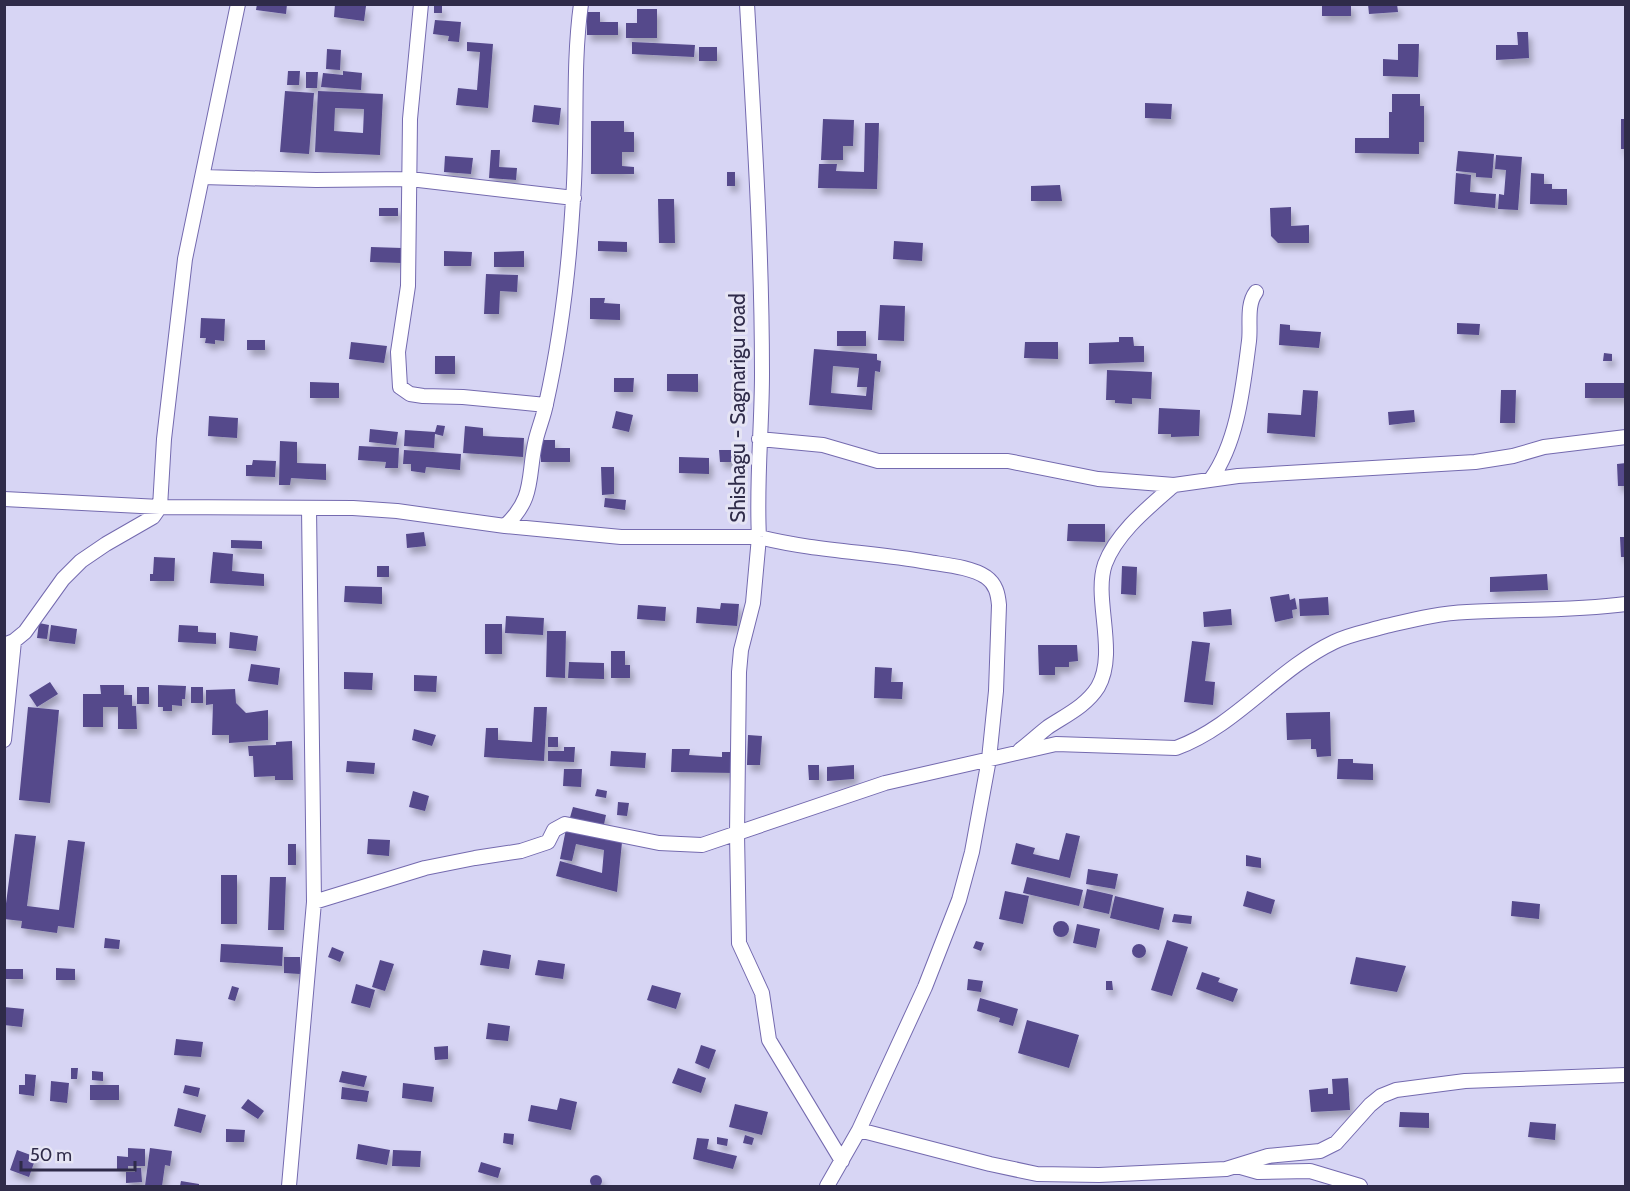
<svg xmlns="http://www.w3.org/2000/svg" width="1630" height="1191" viewBox="0 0 1630 1191" font-family="Cabin,sans-serif">
  <style>
    .building { fill: #54488b; fill-rule: evenodd; filter: url(#shadow) }
    .lines { fill: none; stroke-linecap: round; stroke-linejoin: round }
    .minor-casing { stroke: #746aaf; stroke-width: 16 }
    .minor { stroke: #fff; stroke-width: 14 }
    .labels { text-anchor: middle; stroke-width: 6; stroke-linejoin: round; paint-order: stroke }
    .street-label { font-size: 21px; fill: #2f2b49; stroke: #e5e4f4 }
  </style>
  <defs>
    <filter id="shadow"><feDropShadow dx="3.5" dy="6" stdDeviation="3" flood-color="#0004"/></filter>
  </defs>
  <rect width="100%" height="100%" fill="#d7d5f4"/>
  <path class="building" d="M257,4H287L286,14L256,10Z
    M335,4L366,6L364,21L334,17Z
    M1322,4H1351V16H1322Z
    M1368,4H1397L1398,12L1369,14Z
    M434,6H442V13H434Z
    M637,9H657V38H626V23H637Z
    M587,12H600V22H618V35H587Z
    M435,20L461,22L459,42L448,41L449,36L433,34Z
    M1517,32H1528L1529,58L1496,60V45H1518Z
    M467,42L493,44L488,108L456,105L458,88L477,90L480,52L467,51Z
    M632,42L695,45L694,57L632,54Z
    M1398,44H1419L1418,77L1383,76V59L1398,60Z
    M699,47H717V61H699Z
    M327,49L341,50L340,70L326,69Z
    M288,71H300L299,85H287Z
    M343,71L362,73L361,90L321,87L323,73L343,75Z
    M306,72H318L317,88H306Z
    M285,91L314,93L309,154L280,152Z
    M318,91L383,94L380,155L315,152ZM335,108L364,109L363,133L334,131Z
    M1392,94H1420V106H1424V142H1419V154L1355,153V138H1389V112H1392Z
    M1145,103L1172,104L1171,119L1145,118Z
    M534,105L561,108L559,125L532,122Z
    M823,119L854,120L853,146H843V160H821Z
    M1621,119H1626V149H1621Z
    M591,121H624V132H634V152H622V166L634,167V174H591Z
    M865,123H879L877,189L818,188L819,164H837L836,171L864,172Z
    M491,150H500L499,167L517,168L516,180L489,178Z
    M1458,151L1494,154L1492,178L1476,177V173L1456,171Z
    M1496,155L1522,157L1518,210L1498,209L1499,194L1504,195L1506,170L1495,169Z
    M445,156L473,158L471,174L444,172Z
    M727,172H735V186H727Z
    M1456,173L1471,175L1470,192L1496,194L1495,208L1454,204Z
    M1531,173L1544,174V184H1552V189H1567V205L1530,204Z
    M1060,185L1062,201H1031V186Z
    M658,199H674L675,243H659Z
    M1291,207V226L1309,225V243H1278L1271,236L1270,208Z
    M379,208H398V216H379Z
    M598,241L627,242V252L598,251Z
    M894,241L923,243L922,261L893,259Z
    M371,247L402,248V263L370,262Z
    M444,251L472,252L471,266H444Z
    M524,251V267H494V252Z
    M486,274L518,275L517,292L500,291L499,314H484Z
    M590,298H605L604,303L620,304V320L590,319Z
    M880,305L905,306L904,341L878,340Z
    M201,318L225,319L224,341L215,340V344L205,343L206,338H200Z
    M1457,323L1480,324L1479,335L1457,334Z
    M1280,324L1290,325V330L1321,332L1319,348L1279,345Z
    M837,331H866V346H837Z
    M1119,337H1133L1134,346H1144V362L1089,364V343L1119,342Z
    M247,340H265V350H247Z
    M351,342L387,346L384,363L349,359Z
    M1025,342H1058V359L1024,358Z
    M814,349L877,354V360L881,361L880,372L875,371L872,410L809,405ZM833,366L859,368L857,387H867L866,396L831,393Z
    M1604,353L1612,354V361H1603Z
    M435,356H455V374H435Z
    M1107,370L1152,372L1151,399L1132,398V404L1115,403V400H1106Z
    M667,374H698V392L667,391Z
    M614,378H634L633,392H614Z
    M310,382L339,383V398H310Z
    M1585,383H1626V398H1585Z
    M1303,390L1318,391L1315,437L1267,433L1268,413L1301,415Z
    M1501,390H1516L1515,423H1500Z
    M1159,408L1200,410L1199,436L1171,437V434H1158Z
    M1414,410L1415,422L1389,425L1388,412Z
    M616,411L633,415L629,432L612,428Z
    M209,416L238,418L237,438L208,436Z
    M437,425L445,426L443,436L435,434L434,448L404,446L405,430L435,432Z
    M465,426L483,428V436L524,438L523,457L463,453Z
    M370,429L398,432L396,445L369,442Z
    M541,440H555V448H570V462H541Z
    M280,441L297,442V463L326,464V480L291,478L290,485H279Z
    M359,446L399,448L398,468H385L386,462L358,460Z
    M404,450L461,454L460,470L426,467L425,473L411,471V464H403Z
    M719,450H736V462H720Z
    M679,457L709,458V474L679,473Z
    M253,460L276,461L275,477L246,476V465H252Z
    M1626,463V486H1618L1617,464Z
    M601,467H614V494L602,495Z
    M605,498L626,500L625,510L604,507Z
    M1068,524H1105V542L1067,541Z
    M424,532L426,546L407,548L406,534Z
    M1620,537H1626V557H1621Z
    M231,540L262,541V549L231,548Z
    M213,552L233,554L232,571L264,574V586L210,583Z
    M154,557L175,558L174,581H150V574H153Z
    M377,566H389V577H377Z
    M1122,566L1137,567L1136,595L1121,594Z
    M1547,574L1548,590L1490,592V577Z
    M345,586L382,587V604L344,602Z
    M1289,594L1290,600L1295,598L1297,609L1292,610L1293,618L1275,622L1270,597Z
    M1328,597L1329,615L1300,616L1299,599Z
    M721,603L739,604L737,626L696,623L697,607L720,609Z
    M638,605L666,607L665,621L637,619Z
    M1231,609L1232,625L1204,627L1203,612Z
    M506,616L544,618L543,635L505,633Z
    M39,623L49,625L47,639L37,638Z
    M485,624H502V654H485Z
    M51,625L77,629L75,644L49,641Z
    M179,625L198,626V632L216,633V644L178,642Z
    M547,631H566L565,678L546,677Z
    M230,632L258,636L256,651L229,648Z
    M1192,641L1210,643L1205,681L1215,682L1213,705L1184,702Z
    M1038,645H1077L1078,661L1069,662V667H1055V675H1039Z
    M611,651H625V665H630V678H611Z
    M569,662L604,663V679L568,678Z
    M251,664L280,668L278,685L248,681Z
    M875,667L892,668L891,682H903L902,699L874,698Z
    M344,672L373,673L372,690L344,689Z
    M414,675L437,676L436,692L414,691Z
    M50,682L58,694L37,707L29,695Z
    M100,685H124V695H132V706H136L137,729H118V707H103V727H83V694H101Z
    M158,685L186,686L185,699H182V706L172,705V711H163V707H158Z
    M137,687H149V704H137Z
    M191,687H203V703H191Z
    M235,689L236,703L246,713L268,710V740L229,743V735H212L213,704L206,705V690Z
    M28,707L59,710L50,803L19,800Z
    M534,707H547L544,761L484,757L486,728H498V740L532,742Z
    M1330,712L1331,756L1317,757L1316,749H1311V739L1287,740L1286,713Z
    M414,729L436,735L432,746L412,740Z
    M748,735L762,736L760,765H747Z
    M548,737H558V747H548Z
    M292,741L293,780H275V776L254,777L253,756H249L248,746L276,745V742Z
    M564,747H575L574,762L548,761V751H564Z
    M672,749H690L689,755L722,757V752H737L736,773L671,772Z
    M611,751L646,753L645,768L610,766Z
    M1338,759H1353V763L1373,764V780L1337,779Z
    M347,761L375,763L374,774L346,772Z
    M808,765H819V780H809Z
    M854,765V779L827,781V767Z
    M564,769H582L581,787L563,786Z
    M597,789L607,791L606,798L595,796Z
    M413,791L429,796L425,811L409,807Z
    M618,802L629,803L627,816L617,815Z
    M573,807L606,815L603,829L569,821Z
    M566,829L622,842L617,892L556,876L560,861L602,873L604,850L576,844L572,861L560,859Z
    M1066,833L1080,836L1070,878L1011,864L1016,843L1035,848L1033,854L1059,860Z
    M15,834L36,836L27,906L59,910L68,840L85,842L74,928L58,926L57,933L21,928L22,921L4,919Z
    M368,839L390,840L389,856L367,854Z
    M288,844H296V865H288Z
    M1246,855L1261,858V868L1246,866Z
    M1088,869L1118,874L1115,889L1086,884Z
    M221,875H237V924H221Z
    M270,877H286L284,930H268Z
    M1027,877L1083,890L1079,906L1023,893Z
    M1087,889L1113,895L1109,914L1083,908Z
    M1005,891L1029,896L1023,924L999,919Z
    M1247,891L1275,900L1271,914L1243,906Z
    M1115,896L1164,908L1159,930L1110,918Z
    M1512,901L1540,904L1539,919L1511,916Z
    M1174,914L1192,916L1191,924L1172,922Z
    M1053 929a8 8 0 1 1 16 0a8 8 0 1 1-16 0Z
    M1077,924L1100,929L1096,948L1073,943Z
    M105,938L120,940L119,949L104,948Z
    M1167,940L1188,947L1172,996L1151,990Z
    M976,941L984,943L981,951L973,948Z
    M1132 951a7 7 0 1 1 14 0a7 7 0 1 1-14 0Z
    M221,944L283,947L282,966L220,962Z
    M332,947L344,952L340,962L328,957Z
    M483,950L511,955L509,969L480,965Z
    M284,957H300V974L284,973Z
    M1356,957L1406,966L1397,992L1350,984Z
    M380,960L394,964L385,991L372,987Z
    M538,960L565,964L563,979L535,975Z
    M56,968L75,969V980H56Z
    M5,969H23V979H6Z
    M1202,972L1220,978L1218,982L1238,989L1233,1002L1196,989Z
    M968,979L983,981L981,992L967,990Z
    M1106,981H1112L1113,990H1106Z
    M356,984L375,990L370,1008L351,1003Z
    M652,985L681,993L676,1009L647,1000Z
    M232,986L239,988L235,1001L228,999Z
    M980,998L1018,1009L1013,1026L999,1022L1000,1018L977,1011Z
    M4,1007L24,1009L22,1027L4,1025Z
    M1027,1020L1079,1035L1069,1068L1018,1053Z
    M488,1023L510,1026L508,1041L486,1039Z
    M176,1039L203,1042L201,1057L174,1055Z
    M701,1045L716,1050L709,1069L695,1063Z
    M448,1046V1059L435,1060L434,1047Z
    M71,1068H78L77,1079H71Z
    M678,1068L706,1078L701,1093L672,1083Z
    M92,1071L103,1072V1081L92,1080Z
    M342,1071L367,1076L364,1087L339,1082Z
    M25,1074L36,1075L34,1096L19,1094V1085H25Z
    M1348,1078L1350,1110L1311,1112L1309,1090L1328,1088V1094H1333L1332,1079Z
    M51,1081L69,1083L67,1103L50,1101Z
    M403,1083L434,1087L432,1102L402,1098Z
    M90,1085H119V1100H90Z
    M185,1085L200,1088L198,1097L183,1093Z
    M342,1087L369,1091L367,1102L341,1099Z
    M560,1098L577,1102L571,1130L528,1121L531,1105L557,1110Z
    M248,1099L264,1111L258,1119L241,1108Z
    M735,1104L768,1112L762,1135L729,1127Z
    M178,1108L206,1115L201,1133L174,1126Z
    M1400,1112L1429,1113V1128L1399,1127Z
    M1530,1122L1556,1124L1555,1140L1528,1137Z
    M226,1129L245,1130L244,1142H226Z
    M504,1133L514,1134L513,1145L503,1143Z
    M745,1135L754,1138L752,1145L743,1143Z
    M717,1137L728,1139L727,1146L717,1144Z
    M697,1138L709,1139L707,1149L737,1156L733,1169L693,1159Z
    M358,1144L390,1150L387,1165L356,1159Z
    M128,1148L145,1149V1166H128V1170H117V1156L128,1157Z
    M150,1148L172,1151L170,1166L165,1165L162,1186H145Z
    M17,1150L36,1157L29,1177L10,1170Z
    M393,1150L421,1151L420,1167L392,1166Z
    M481,1162L501,1168L498,1178L478,1172Z
    M134,1168H141L142,1182L126,1183V1172H135Z
    M590 1181a6 6 0 1 1 12 0a6 6 0 1 1-12 0Z
    M181,1181L199,1184V1186H180Z"/>
  <g class="lines">
    <g class="minor-casing">
      <path id="minor" d="M421,4L410,119L408,286L398,352L400,387L410,394L423,396L463,397L546,405
        M747,4C754,127 762,250 762,373C762,428 756,482 759,537C814,551 872,552 928,562C946,565 971,567 986,577C996,584 998,594 999,605L996,691L989,759L972,852L959,900L925,987L859,1130L827,1186
        M202,177L316,180L410,179L574,198
        M759,439L823,445L878,461H1008L1098,479L1174,485L1238,476L1475,462L1513,456L1544,447L1626,437
        M1211,479C1238,441 1243,387 1249,341C1251,326 1246,305 1256,292
        M4,499L160,507L353,508L397,511L505,526L621,537H759L753,603L741,650L739,672L737,834L739,943L762,993L769,1040L842,1161
        M505,526C536,497 527,476 536,439C539,427 544,415 546,404C561,337 569,268 573,200C578,135 572,69 581,4
        M4,645L14,641L25,632L63,579L81,561L106,544L153,517L160,507L164,439L185,259L238,4
        M4,740L14,641
        M1020,750C1029,743 1039,734 1048,727C1066,715 1086,706 1098,687C1118,652 1093,599 1105,564C1117,532 1149,507 1174,485
        M314,902L425,868L475,858L521,851L548,842L554,830L565,824L659,843L702,845L885,783L1056,744L1176,748C1236,726 1276,670 1334,642C1350,634 1369,631 1386,626C1412,620 1439,613 1467,612C1519,609 1573,611 1626,604
        M859,1130L990,1164L1037,1174L1099,1175L1226,1169L1268,1156L1320,1151L1336,1143L1370,1105L1381,1096L1396,1090L1465,1081L1626,1075
        M1237,1166L1258,1172L1310,1171L1360,1186
        M289,1186L314,902L309,508"/>
    </g>
    <use href="#minor" class="minor"/>
  </g>
  <g class="labels">
    <g class="street-label">
      <text transform="translate(738 408) rotate(-90)" y="7">Shishagu - Sagnarigu road</text>
    </g>
  </g>
  <rect width="1630" height="1191" fill="none" stroke="#2f2b49" stroke-width="12"/>
  <path d="M21 1161v9h114v-9" fill="none" stroke="#2f2b49" stroke-width="3"/>
  <text x="30" y="1161" font-size="18" fill="#2f2b49" stroke="#e5e4f4" stroke-width="4.5" paint-order="stroke">50 m</text>
</svg>
